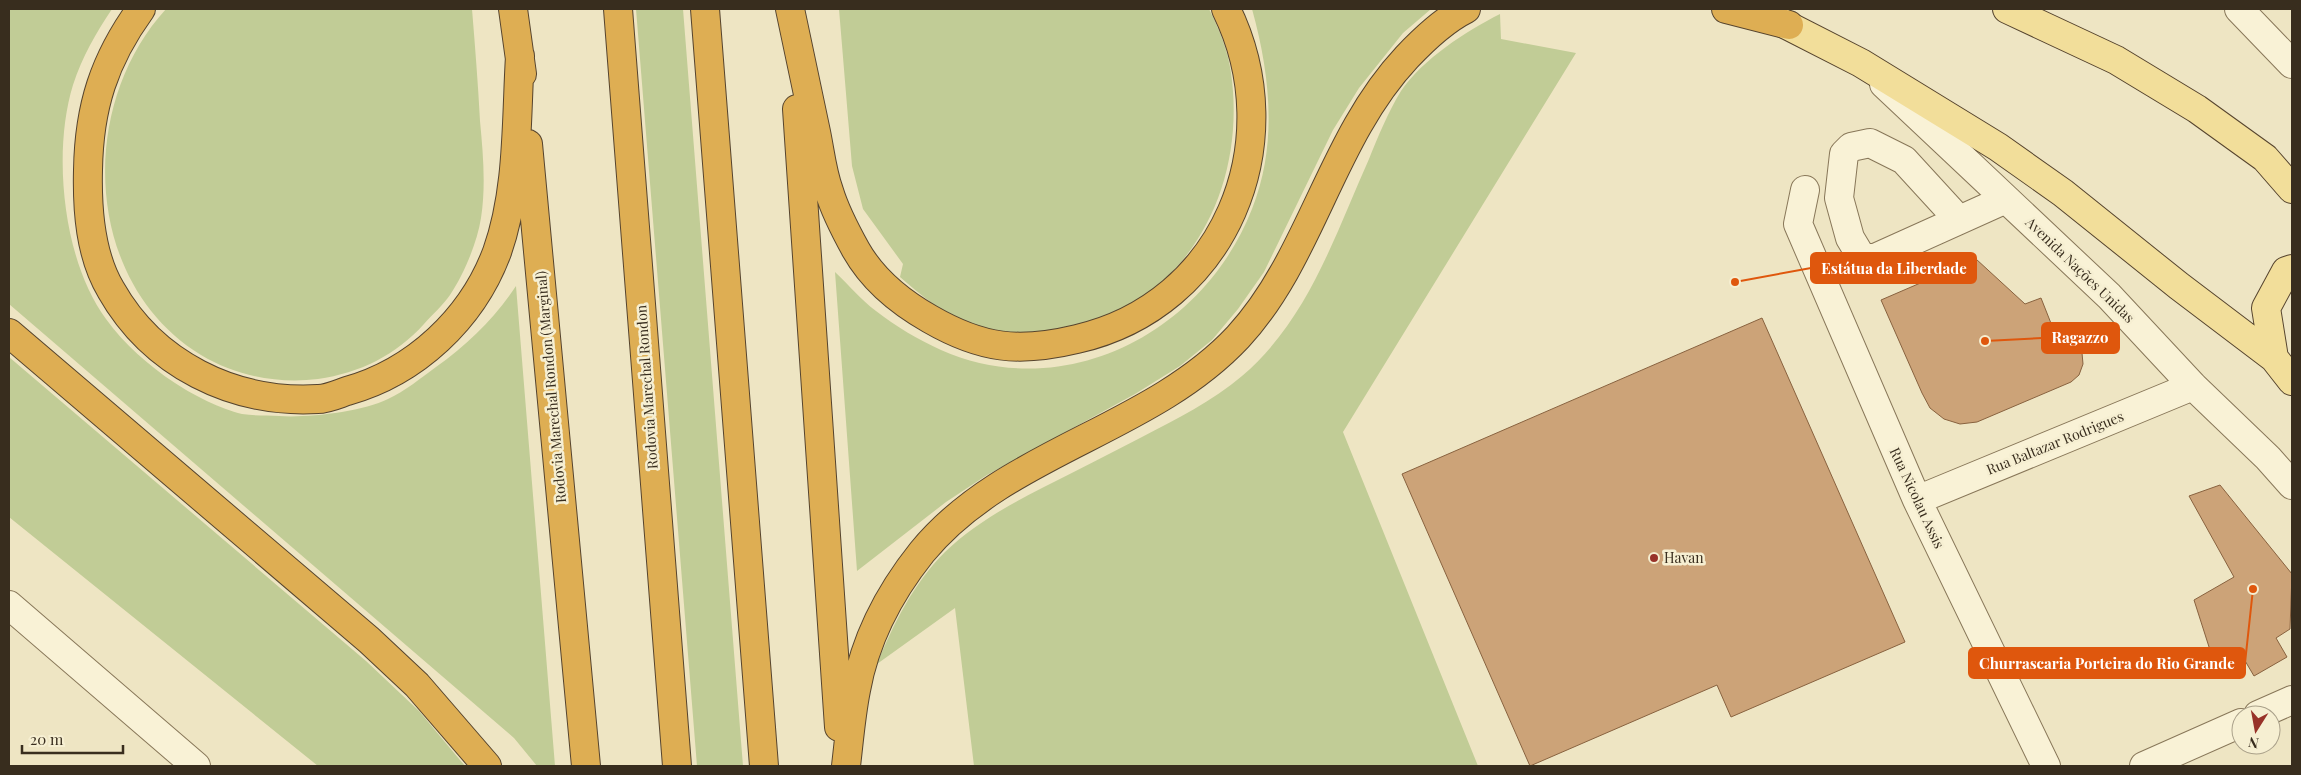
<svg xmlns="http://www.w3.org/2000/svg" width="2301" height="775" viewBox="0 0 2301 775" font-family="'Playfair Display',serif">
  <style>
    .green { fill: #c1cc96 }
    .building { fill: #cca378; stroke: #88623f }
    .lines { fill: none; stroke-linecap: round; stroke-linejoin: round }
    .minor-casing { stroke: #887759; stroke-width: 30 }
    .major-casing { stroke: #56442e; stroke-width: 30 }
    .highway-casing { stroke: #56442e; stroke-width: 30 }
    .minor { stroke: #f9f2d6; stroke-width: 28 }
    .major { stroke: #f2de9a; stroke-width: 28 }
    .highway { stroke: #deae53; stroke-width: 28 }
    .poi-dot { fill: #983229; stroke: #f6efd2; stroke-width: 2 }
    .labels { text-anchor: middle; stroke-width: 5; stroke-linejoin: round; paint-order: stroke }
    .street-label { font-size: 14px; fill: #382d1e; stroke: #f6efd2 }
    .poi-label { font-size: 14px; fill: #382d1e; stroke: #f6efd2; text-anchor: start }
    .leader { fill: none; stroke: #df570d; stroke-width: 2 }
    .callout-dot { fill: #df570d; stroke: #f6efd2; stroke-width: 2 }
    .callout { fill: #df570d; stroke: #df570d; stroke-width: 2 }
    .callout-label { font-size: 15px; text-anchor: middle; font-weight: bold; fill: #fff }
  </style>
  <rect width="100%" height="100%" fill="#eee5c3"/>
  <path class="green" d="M9,9H112C96,33 82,57 73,85C52,153 63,261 106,319C124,344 149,366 175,383C193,395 221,409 242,414C254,416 267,415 279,416C307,418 362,412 388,399C405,391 421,378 436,367C468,344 494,319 516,286L555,766H537L514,738L9,304Z
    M166,9H472C475,46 478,83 480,121C483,153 486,186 481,218C477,243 464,274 450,295C443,305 432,315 424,324C396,355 360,373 318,379C278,384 236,376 201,355C83,283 77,106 166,9Z
    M636,9H683L743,766H697Z
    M839,9H1209C1219,29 1228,50 1231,73C1247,184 1191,298 1077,327C1041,336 1001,336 965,322C941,313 920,294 900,277L903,264L863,209L852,166Z
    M1252,9H1431L1403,33L1359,88L1333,130L1264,272L1238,309L1212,340L1180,366L1135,394L987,475L946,502L857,571L835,272C849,285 861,300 876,311C895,326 919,340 941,350C1066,405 1204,332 1252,209C1278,144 1270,74 1252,9Z
    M1500,14L1501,39L1576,53L1343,432L1478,766H974L955,608L877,664C894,623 913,584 945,552C973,525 1007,506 1042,488C1076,471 1109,454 1142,437C1176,419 1213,401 1242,376C1308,320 1335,235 1369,159C1378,137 1388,112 1401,91C1423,59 1466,31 1500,14Z
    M9,357L366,661L419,711L465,766H318L9,517Z"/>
  <path class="building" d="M1976,259L2025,304L2041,298L2056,336L2067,338L2076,344L2082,353L2083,364L2079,375L2071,382L1977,422L1960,424L1944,419L1930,408L1922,393L1881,300Z
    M1762,318L1905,642L1731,717L1717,685L1530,766L1402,474Z
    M2220,485L2292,574L2290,629L2276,638L2287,657L2254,676L2241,654L2210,650L2194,600L2234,577L2189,496Z"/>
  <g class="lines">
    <g class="minor-casing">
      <path id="minor" d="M2239,9L2292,64
        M1884,84L2109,296L2193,386L2268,458L2292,485
        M1805,190L1798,224L1917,500L2046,766
        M1959,220L1904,160L1870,143L1851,147L1844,154L1839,198L1850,238L1862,258H1875L2006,199
        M1917,500L2193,386
        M9,605L196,766
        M2258,715L2292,700
        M2144,766L2241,723"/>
    </g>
    <g class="major-casing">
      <path id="major" d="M2007,9L2116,60L2197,109L2265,158L2292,189
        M1767,15L1861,63L1998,147L2063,193L2179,286L2274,358L2292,381
        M2274,358L2266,308L2286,271L2292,269"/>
    </g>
    <g class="highway-casing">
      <path id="highway" d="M141,9C104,60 89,107 88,170C87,210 90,255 111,290C153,364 233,404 318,399C327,399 338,394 347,391C415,372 472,319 497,252C519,190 516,121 520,56
        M513,9L522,74
        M618,9L677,766
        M705,9L764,766
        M790,9C799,50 807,91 816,132C820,151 822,172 829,191C835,211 846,232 856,250C873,280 900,302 930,319C982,349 1019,353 1077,339C1225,305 1292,143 1226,9
        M1726,9L1789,25
        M797,109L839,727
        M528,144L586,766
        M9,333L369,640L417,685L487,766
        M846,766C849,741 851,715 856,690C865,640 890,592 922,552C1005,451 1149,432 1238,337C1312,257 1330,139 1407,57C1424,39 1444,20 1466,9"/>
    </g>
    <use href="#minor" class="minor"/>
    <use href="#major" class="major"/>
    <use href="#highway" class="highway"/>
  </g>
  <circle class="poi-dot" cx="1654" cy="558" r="5"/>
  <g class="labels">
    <g class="street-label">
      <text transform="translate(2080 270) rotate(44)" y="5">Avenida Nações Unidas</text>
      <text transform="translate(551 387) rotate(-95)" y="5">Rodovia Marechal Rondon (Marginal)</text>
      <text transform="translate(647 387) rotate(-94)" y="5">Rodovia Marechal Rondon</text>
      <text transform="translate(2055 443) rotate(-22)" y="5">Rua Baltazar Rodrigues</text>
      <text transform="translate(1917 498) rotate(65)" y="5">Rua Nicolau Assis</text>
    </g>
    <g class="poi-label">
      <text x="1664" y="563">Havan</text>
    </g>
  </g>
  <path class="leader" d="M1735 282L1811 268M1985 341L2042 338M2253 589L2245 663"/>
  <g class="callout-dot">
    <circle cx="1735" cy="282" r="5"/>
    <circle cx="1985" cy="341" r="5"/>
    <circle cx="2253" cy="589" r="5"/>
  </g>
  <g class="callout">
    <rect x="1811" y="253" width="165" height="30" rx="5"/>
    <rect x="2042" y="323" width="77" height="30" rx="5"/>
    <rect x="1969" y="648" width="276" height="30" rx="5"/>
  </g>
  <g class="callout-label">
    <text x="1894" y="274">Estátua da Liberdade</text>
    <text x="2080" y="343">Ragazzo</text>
    <text x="2107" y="669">Churrascaria Porteira do Rio Grande</text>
  </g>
  <rect width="2301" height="775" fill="none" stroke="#382d1e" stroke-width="20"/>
  <g transform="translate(2256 730) rotate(191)"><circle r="24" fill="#f6efd2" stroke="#aaa18a"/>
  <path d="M0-4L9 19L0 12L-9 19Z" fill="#983229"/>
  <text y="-8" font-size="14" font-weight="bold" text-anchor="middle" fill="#382d1e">N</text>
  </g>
  <path d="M22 745v8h101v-8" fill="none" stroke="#382d1e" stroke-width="2.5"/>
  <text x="30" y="745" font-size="15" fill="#382d1e" stroke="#f6efd2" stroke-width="4" paint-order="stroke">20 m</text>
</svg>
